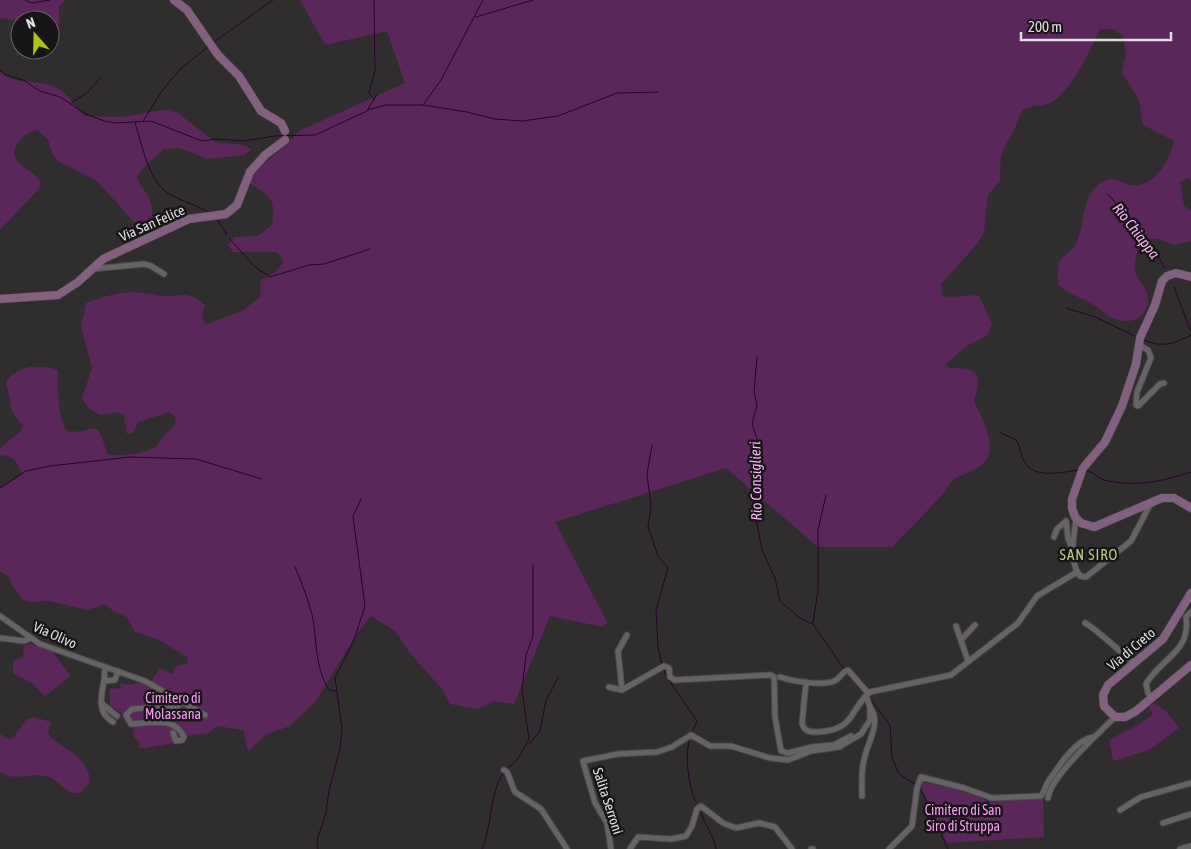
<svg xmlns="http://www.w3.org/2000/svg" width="1191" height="849" viewBox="0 0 1191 849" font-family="'Asap Condensed',sans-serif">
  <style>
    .green { fill: #5b275a }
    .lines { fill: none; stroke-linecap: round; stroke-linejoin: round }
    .stream { stroke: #2a002b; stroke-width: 1 }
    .street-casing { stroke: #4c4a4b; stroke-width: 7 }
    .secondary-casing { stroke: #4c4a4b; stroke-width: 9 }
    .street { stroke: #666366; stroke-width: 5 }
    .secondary { stroke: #816080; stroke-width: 8 }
    .labels { text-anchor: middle; stroke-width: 5; stroke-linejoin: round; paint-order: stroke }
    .street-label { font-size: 14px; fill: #e0dfe0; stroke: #171517 }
    .park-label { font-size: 14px; fill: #f79bf3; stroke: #171517 }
    .water-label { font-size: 15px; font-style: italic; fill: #fbb1f7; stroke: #171517 }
    .neighbourhood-label { font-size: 15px; letter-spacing: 1px; fill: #bbcb7f; stroke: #171517 }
  </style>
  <rect width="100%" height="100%" fill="#302d2f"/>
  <path class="green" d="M0,0H66L59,6V31L50,38V20L19,21L0,18Z
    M300,0H1191V181L1188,178L1180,182L1184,206L1191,211V241C1185,242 1177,246 1171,244C1155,238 1153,235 1138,247C1137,254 1134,263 1135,270C1137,282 1149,287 1148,301C1146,320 1128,325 1113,318C1105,315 1098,307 1091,303C1079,296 1067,294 1058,284C1058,278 1057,267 1060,261C1064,255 1072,251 1076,244C1086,223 1080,196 1102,182C1114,175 1121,183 1132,185C1154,188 1171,159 1174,141L1143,125L1139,100L1122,72L1126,55L1123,36L1113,29H1100C1088,54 1076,82 1055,100C1046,108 1033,103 1023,110C1019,114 1017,123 1015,128C1001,153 1000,152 1000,181L988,195L984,232L978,243L941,284L942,295C952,300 966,293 979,296L992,324L988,335L965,347L945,365L950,368C978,367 983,374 974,401C982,419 1002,451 979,467C971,472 962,474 954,479C949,483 945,492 940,497C925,514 908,530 892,547H818L726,468L555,522L607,622L603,627L550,616L514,704L494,701L478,709L450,704L443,690L409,652L396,632L371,616L357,633L316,701L290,726L267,734L248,751L243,730L217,726L209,733L185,736L174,743L140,749L138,745L141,744L134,737L133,726L125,722L124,714L110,706L109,689L121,688L120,683L124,685L151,682L160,668L172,674L175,667L188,663L187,657L159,640L135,632L127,617L113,611L105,604L87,610L49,601L32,602L23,600L12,585L10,578L0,571V489L22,474C18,464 16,459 6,455L0,456V448L21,431L23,426L12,412L6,381C20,365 39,364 58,370C59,389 56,414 67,431C94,436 96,412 107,454C118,457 140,454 150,450C158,447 159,441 164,436C172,428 183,421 169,412L138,422L134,432L127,434L124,415L118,412L100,415L88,408L82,398L92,368L81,326L86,303C105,296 124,290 144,293C150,293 156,296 163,296C182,296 191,290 205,306L202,313L204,323L208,324L242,311L260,297L261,280L275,273L283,263L281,256L276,252H233L228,245L234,237L258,236L272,225C276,199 271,196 249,183L259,167L284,147L299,131L405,83L387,31L325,45Z
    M0,72C17,87 38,78 57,88C69,94 74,108 85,116L122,117L169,109L178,113L215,142L243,145L251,149L245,155L208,159L179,148L164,149L140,171L137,179C145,193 157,203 150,220L142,223L134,222L97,181L58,161L53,155L48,140L38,130C28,132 23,135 18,143C4,164 33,168 41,182L38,190L0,230Z
    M30,644L52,651L71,676L45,696L32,683L13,673V661L23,657L24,646Z
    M1154,703L1166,711L1179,728L1149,750L1113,761L1109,740L1140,724L1153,714L1148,706Z
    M34,717L51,722L48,733L50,737C65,749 89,758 90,782L80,793C67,796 58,779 46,776C29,773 15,782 0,772V734L8,739L13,738L26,720Z
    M922,782L967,792L989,802L1043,797L1044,837L947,843L920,785Z"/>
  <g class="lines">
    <path class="stream" d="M25,0L31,3L50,0
      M476,17L533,0
      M214,42L273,0
      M0,70L6,75L23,80L40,91L60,97L86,114L104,121L116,123L151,121L202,141L215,139L244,141L275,136L315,135L367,111L377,94
      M374,99L369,93L375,71L374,0
      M71,103L88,92L100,78
      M423,105L441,80L483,0
      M367,110L386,105H423L467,112L495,119L522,121L558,116L617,93L658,92
      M143,121L162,91L179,70L209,46
      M135,123C143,146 148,183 171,195C184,202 198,206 211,213
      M1108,194L1154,250L1165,268
      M217,219L227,235
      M230,239L254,266L270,277L309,265L324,264L370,249
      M1174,287L1191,332
      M1066,308L1095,317L1135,336
      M1144,340C1162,348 1174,344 1191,335
      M757,357L754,392L757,405L752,424L757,439L754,507L762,550L775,578L780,601L801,619L813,624L844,669
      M999,432L1016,440C1021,447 1020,455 1025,463C1035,479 1063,472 1079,470
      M652,445L647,474L651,506L648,527L658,556L668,568L656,610L658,647L662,665
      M1087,471C1094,472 1098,478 1104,480C1135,487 1161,482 1191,472
      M0,488L26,471L50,466L130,457L196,459L262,479
      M295,567C302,584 309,601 313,619C317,644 315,667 329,690L336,691
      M813,623L818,590V530L826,495
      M663,668L668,679L697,721L692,733
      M847,672L859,688
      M871,700L890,725L892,758L899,774L915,784
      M690,739C684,753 689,790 696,802
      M529,744L540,731L546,700L558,678
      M507,770L519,757L529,739L522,690L526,655L533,636V565
      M920,788L948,849
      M700,809C704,825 714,835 716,849
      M318,849L317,840L326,813L329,790L340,749L342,729L335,678L354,640L365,606L353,516L361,499
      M482,849C493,824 488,796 504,772"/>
    <g class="street-casing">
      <path id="street" d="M92,269L144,264L151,266L164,274
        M1139,345L1148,350L1151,358L1137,392L1136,405L1138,406L1160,384L1164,383
        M1076,519C1074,537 1068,560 1080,576L1086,577L1131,541L1151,503
        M1054,537L1057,529L1066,521L1068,538L1072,548
        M0,616L40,644L145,681L205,715
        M1085,623C1092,626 1126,656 1133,663
        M956,626L968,661
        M0,638L24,641L30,638
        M961,640L975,625
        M105,667L104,681L115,680L118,671
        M780,677C791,681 825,687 836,680C841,677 842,672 848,670L868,693
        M104,681C101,697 97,713 113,722
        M806,682L802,723C804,731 809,732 817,732C856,730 848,711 870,692L951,675L1018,623L1037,596L1077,572
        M609,687L622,690L664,666L669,668L670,677L675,680L771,675L774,677L775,717L781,751L788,753L812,747L834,745L851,736
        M622,690L618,651L627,635
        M1152,698L1148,693L1146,684C1161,658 1191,652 1186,617L1191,612
        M101,703L117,716
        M173,733L176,741L182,740L184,737C175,716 149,723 131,724L126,715L132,709L172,706L177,708L181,702
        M504,770L507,772L515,792L541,809L567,849
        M862,796C862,784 861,771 864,760C867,743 882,723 870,707
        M1048,798C1050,777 1099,733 1115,717
        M1120,810L1141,797L1191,783
        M1163,823L1191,814
        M611,849L607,823L595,803L583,761L618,754L657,752L672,747L691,735L710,746H731L770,758L788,760L811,751L839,747L861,734L870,720V707L866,696
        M630,849L638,837L671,839L686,836L692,826L697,809L701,806L723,823L736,828L759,823L775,827L792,849
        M811,849H813
        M889,849L912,826L917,788L921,777L964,788L992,798L1041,796C1045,792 1045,786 1048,782C1058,767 1075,740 1093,737
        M1180,849L1191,846"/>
    </g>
    <g class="secondary-casing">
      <path id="secondary" d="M174,0L187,10L218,55L239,76L261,111L281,123L285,131
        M1191,277L1176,273L1167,276L1162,281L1155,305L1140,338L1136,364L1122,406L1105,442L1083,468L1072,499V508L1075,517L1081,523L1094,527L1162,498H1174L1191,508
        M0,299L58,295L78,282L103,259L189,219L226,214L237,205L250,172L265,155L285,140
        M1191,593L1163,639L1108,685L1103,695L1104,706L1115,717H1125L1136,711L1191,665"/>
    </g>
    <use href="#street" class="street"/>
    <use href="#secondary" class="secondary"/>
  </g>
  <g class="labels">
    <g class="street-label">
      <text transform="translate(152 223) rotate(-24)" y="5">Via San Felice</text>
      <text transform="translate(55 635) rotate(24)" y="5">Via Olivo</text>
      <text transform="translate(1131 649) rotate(-40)" y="5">Via di Creto</text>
      <text transform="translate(608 801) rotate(72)" y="5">Salita Serroni</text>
    </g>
    <g class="park-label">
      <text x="173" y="703">Cimitero di<tspan x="173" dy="16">Molassana</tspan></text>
      <text x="963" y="815">Cimitero di San<tspan x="963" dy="16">Siro di Struppa</tspan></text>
    </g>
    <g class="water-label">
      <text transform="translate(1136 231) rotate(52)" y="5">Rio Chiappa</text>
      <text transform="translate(756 481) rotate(-91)" y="5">Rio Consiglieri</text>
    </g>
    <g class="neighbourhood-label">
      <text x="1089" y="560">SAN SIRO</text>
    </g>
  </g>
  <g transform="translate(35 35) rotate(340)"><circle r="24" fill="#171517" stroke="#676667"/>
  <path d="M0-4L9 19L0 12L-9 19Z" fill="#adc60e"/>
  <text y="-8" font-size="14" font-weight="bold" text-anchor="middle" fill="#e0dfe0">N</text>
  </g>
  <path d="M1021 32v8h150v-8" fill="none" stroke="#e0dfe0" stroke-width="2.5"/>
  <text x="1028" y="32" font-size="15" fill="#e0dfe0" stroke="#171517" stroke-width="4" paint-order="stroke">200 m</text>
</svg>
